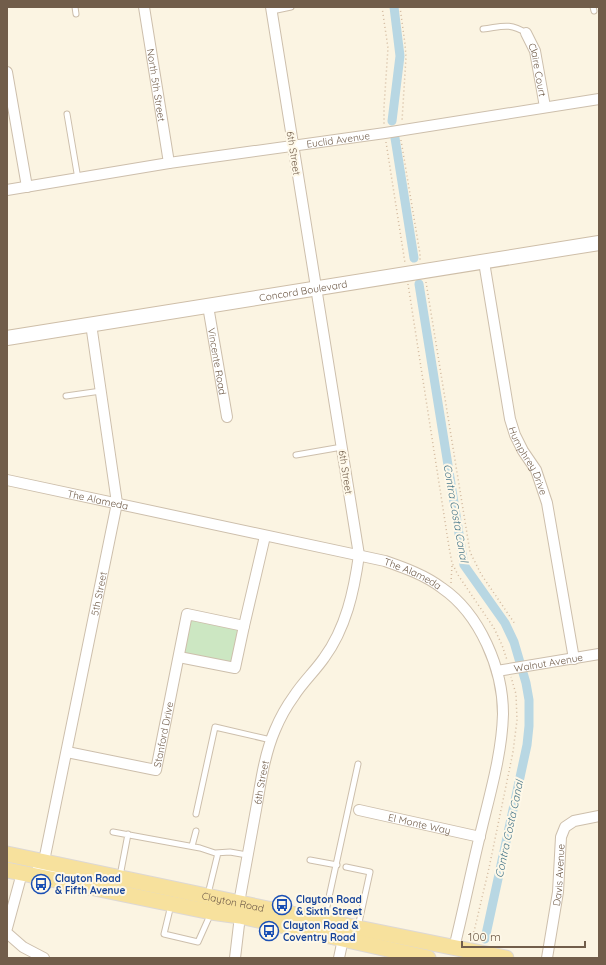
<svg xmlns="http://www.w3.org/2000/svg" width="606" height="965" viewBox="0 0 606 965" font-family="Quicksand,sans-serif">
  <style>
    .green { fill: #cce7c2 }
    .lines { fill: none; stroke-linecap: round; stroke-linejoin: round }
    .canal { stroke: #b8d7e3; stroke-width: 9 }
    .lane-casing { stroke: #cdbfac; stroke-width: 7 }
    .street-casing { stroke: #cdbfac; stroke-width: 12 }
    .secondary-casing { stroke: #cebea8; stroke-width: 16 }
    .primary-casing { stroke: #ddd8d4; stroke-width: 17 }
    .path { stroke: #d3ba9f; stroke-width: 1.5; stroke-dasharray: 1 3; stroke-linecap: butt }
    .lane { stroke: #fff; stroke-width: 5 }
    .street { stroke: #fff; stroke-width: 10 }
    .secondary { stroke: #fff; stroke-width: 14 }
    .primary { stroke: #f7e19d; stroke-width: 15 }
    .labels { text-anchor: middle; stroke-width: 4; stroke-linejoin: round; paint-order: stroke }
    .street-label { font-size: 10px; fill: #715d4a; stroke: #fef8e8 }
    .transit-label { font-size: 10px; font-weight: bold; fill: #164399; stroke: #fef8e8; text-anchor: start }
    .water-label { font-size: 11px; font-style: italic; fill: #48778a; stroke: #fef8e8 }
  </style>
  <rect width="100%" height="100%" fill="#fbf4e2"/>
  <path class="green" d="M187,614L244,626L235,668L179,657Z"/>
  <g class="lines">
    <path class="canal" d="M392,121L400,56L394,7
      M395,138L414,258
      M419,284L464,565L505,623L514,642L526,683L529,700V726L527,745L485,939"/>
    <g class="lane-casing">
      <path id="lane" d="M75,7L76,14
        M593,7L594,11
        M272,11L291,7
        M483,29C501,27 509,22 526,33
        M67,114L78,179
        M66,396L101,391
        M296,455L342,447
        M196,814L215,727L271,740
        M113,832L200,848L215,853L230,852L247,855
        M192,846L196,831
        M310,860L337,865
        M346,867L370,872L358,927
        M120,876L128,834
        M208,894L218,853
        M171,905L164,934L198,942L211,913
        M324,920L358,764"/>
    </g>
    <g class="street-casing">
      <g id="street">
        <path id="s1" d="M144,7L169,163"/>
        <path id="s2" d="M526,33L535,51L545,107"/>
        <path d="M7,72L27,187"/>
        <path id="s3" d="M7,190L169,163L385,133L599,99"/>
        <path id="s4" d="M484,262L510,419L515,435L523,451L536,470L547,503L574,659"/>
        <path id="s5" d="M208,306L227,417"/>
        <path id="s6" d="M7,480L385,561C405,568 425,575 442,588C480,614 503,669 503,714C502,752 491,790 482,827C472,867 464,908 454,948"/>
        <path d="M179,657L235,668L244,626"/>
        <path id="s7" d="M497,671L599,654"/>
        <path id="s8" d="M67,752L156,770L187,614L244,626L265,536"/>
        <path id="s9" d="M359,810L480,837"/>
        <path id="s10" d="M44,861L117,503L91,324"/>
        <path d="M38,868L74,876L87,873"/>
        <path d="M7,928L22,873"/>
        <path d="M7,933L23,947L44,958"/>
        <path id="s11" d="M235,958L240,916L239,903C245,870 251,837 257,804C261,780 265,753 275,730C280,718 286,707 294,696C303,682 315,671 324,658C346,628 354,591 359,555L271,7"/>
        <path d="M339,958L343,939"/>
        <path id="s12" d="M547,958L558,892L561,837L565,827L574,821L599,816"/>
      </g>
    </g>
    <g class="secondary-casing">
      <g id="secondary">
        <path id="s13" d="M7,338L599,243"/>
      </g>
    </g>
    <g class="primary-casing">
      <g id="primary">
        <path id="s14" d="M7,854L358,928L506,958"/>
        <path d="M7,870L211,912L240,916L428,958"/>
      </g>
    </g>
    <path class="path" d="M382,7L388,48L384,107V124
      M400,7L405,44L406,57L402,121
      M401,140L420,254V261
      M386,142L405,263
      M426,282L470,552L481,574L515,624
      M408,284L449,547L452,563L458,575L494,628L502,645L507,660
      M451,583L452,565
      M472,940L489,868L513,752L517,720L516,694L511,677"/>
    <use href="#lane" class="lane"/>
    <use href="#street" class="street"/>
    <use href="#secondary" class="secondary"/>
    <use href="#primary" class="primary"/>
  </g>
  <defs>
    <g id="bus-ring" transform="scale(1)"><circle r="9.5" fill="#fef8e8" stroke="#1a4fb4" stroke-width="1.5"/><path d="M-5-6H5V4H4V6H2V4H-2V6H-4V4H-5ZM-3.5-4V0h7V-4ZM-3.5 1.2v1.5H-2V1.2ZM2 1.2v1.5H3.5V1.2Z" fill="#1a4fb4"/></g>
  </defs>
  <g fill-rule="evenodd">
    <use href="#bus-ring" x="41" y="884"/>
    <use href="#bus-ring" x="282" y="905"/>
    <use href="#bus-ring" x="269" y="931"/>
  </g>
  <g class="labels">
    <g class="street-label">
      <text dy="4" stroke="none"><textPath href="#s2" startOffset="39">Claire Court</textPath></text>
      <text dy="4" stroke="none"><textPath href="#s1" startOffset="79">North 5th Street</textPath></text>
      <text dy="4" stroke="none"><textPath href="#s3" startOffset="335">Euclid Avenue</textPath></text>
      <text transform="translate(294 153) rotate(81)" y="4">6th Street</text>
      <text dy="4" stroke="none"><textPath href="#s13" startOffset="300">Concord Boulevard</textPath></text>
      <text dy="4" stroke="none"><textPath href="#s5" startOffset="56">Vincente Road</textPath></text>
      <text dy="4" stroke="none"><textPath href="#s4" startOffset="205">Humphrey Drive</textPath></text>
      <text transform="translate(346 472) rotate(81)" y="4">6th Street</text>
      <text dy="4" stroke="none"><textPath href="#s6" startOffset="93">The Alameda</textPath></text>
      <text dy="4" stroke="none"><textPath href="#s6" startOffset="417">The Alameda</textPath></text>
      <text dy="4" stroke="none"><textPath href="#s10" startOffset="273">5th Street</textPath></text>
      <text dy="4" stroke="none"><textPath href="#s7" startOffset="52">Walnut Avenue</textPath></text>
      <text dy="4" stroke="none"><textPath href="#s8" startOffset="127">Stanford Drive</textPath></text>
      <text dy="4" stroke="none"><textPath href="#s11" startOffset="178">6th Street</textPath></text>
      <text dy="4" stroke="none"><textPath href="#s9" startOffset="62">El Monte Way</textPath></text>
      <text dy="4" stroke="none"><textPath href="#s12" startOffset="84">Davis Avenue</textPath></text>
      <text dy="4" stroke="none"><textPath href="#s14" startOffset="231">Clayton Road</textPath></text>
    </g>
    <g class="transit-label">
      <text x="55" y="882">Clayton Road<tspan x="55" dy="12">&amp; Fifth Avenue</tspan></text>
      <text x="296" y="903">Clayton Road<tspan x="296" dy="12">&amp; Sixth Street</tspan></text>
      <text x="283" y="929">Clayton Road &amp;<tspan x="283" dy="12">Coventry Road</tspan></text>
    </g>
    <g class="water-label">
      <text transform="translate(456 513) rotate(80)" y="4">Contra Costa Canal</text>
      <text transform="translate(509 829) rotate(-78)" y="4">Contra Costa Canal</text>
    </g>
  </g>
  <rect width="606" height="965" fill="none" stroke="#715d4a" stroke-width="16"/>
  <path d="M462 941v6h123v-6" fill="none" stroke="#715d4a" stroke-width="2"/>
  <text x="468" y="941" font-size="12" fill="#715d4a" stroke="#fef8e8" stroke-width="3" paint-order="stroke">100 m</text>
</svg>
